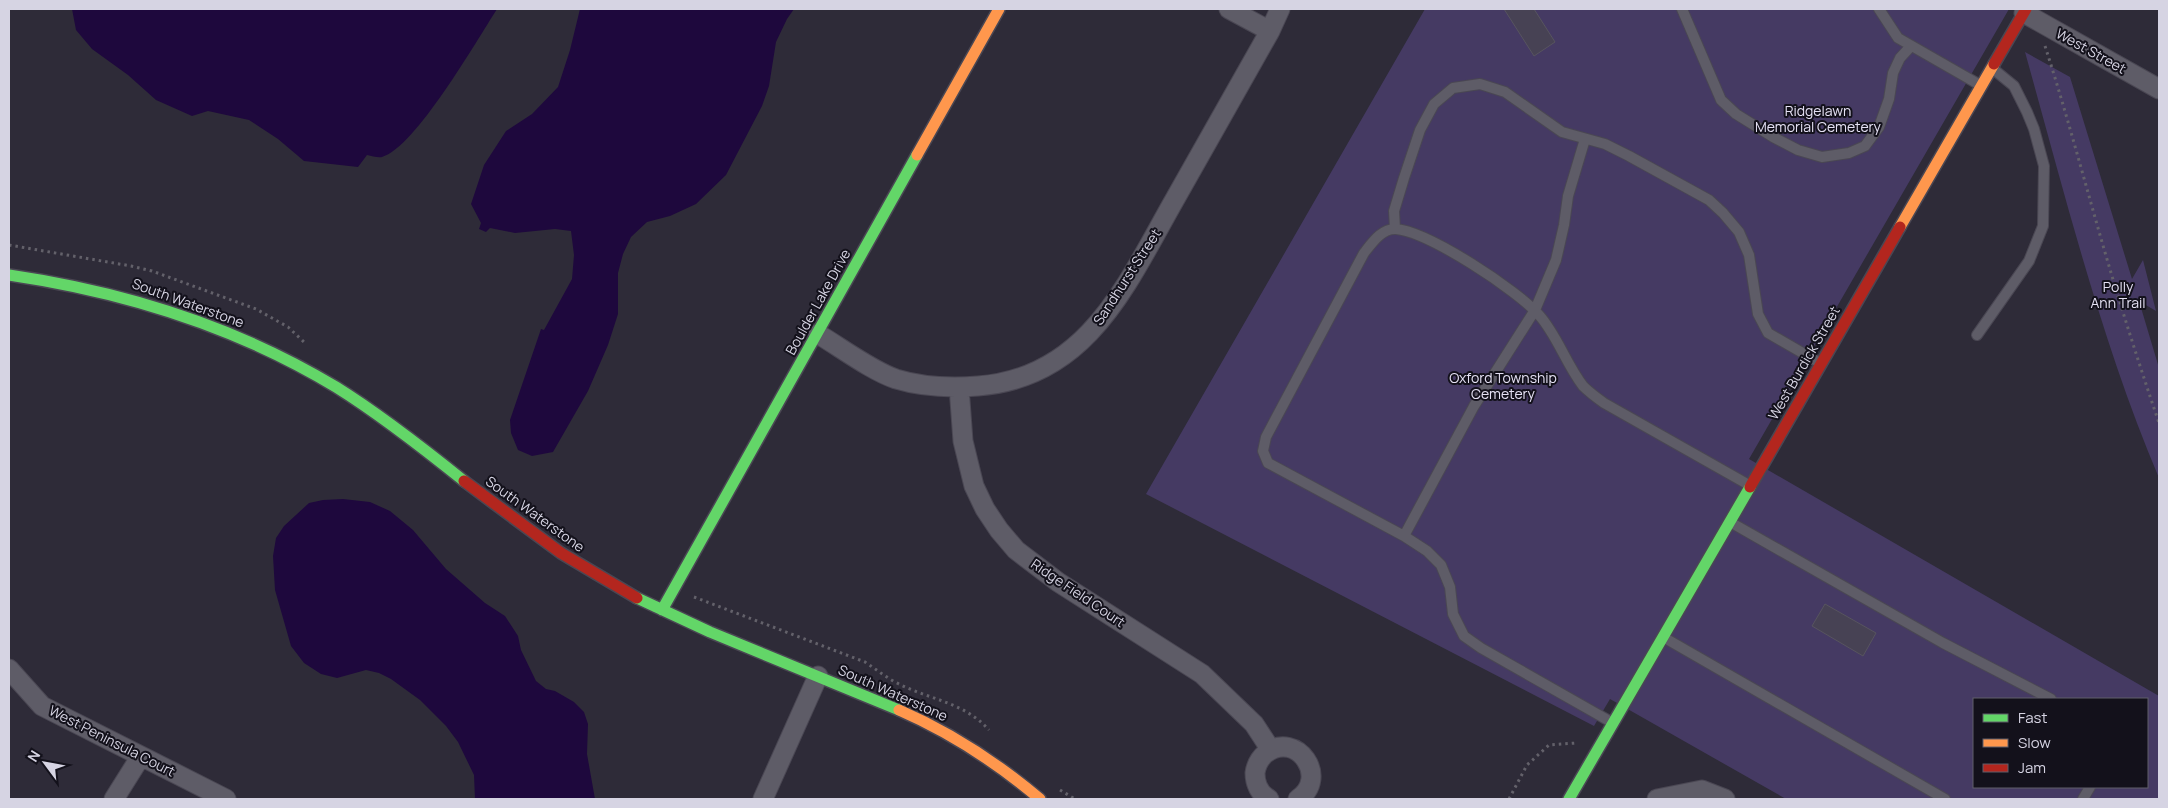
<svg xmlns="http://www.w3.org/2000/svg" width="2168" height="808" viewBox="0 0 2168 808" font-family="Manrope,sans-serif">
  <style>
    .green { fill: #453a63; fill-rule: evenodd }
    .water { fill: #1e083d }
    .building { fill: #474254; stroke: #57545f }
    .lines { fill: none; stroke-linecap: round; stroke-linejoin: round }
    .lane-casing { stroke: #4a4753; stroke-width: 12 }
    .street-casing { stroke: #4a4753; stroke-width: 21 }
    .fast-casing { stroke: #4a4753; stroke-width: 14 }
    .slow-casing { stroke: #4a4753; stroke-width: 14 }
    .jam-casing { stroke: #4a4753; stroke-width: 14 }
    .path { stroke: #63616a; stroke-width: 3; stroke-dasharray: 2.5 4; stroke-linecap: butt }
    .lane { stroke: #5e5c67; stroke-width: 10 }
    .street { stroke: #5e5c67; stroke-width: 19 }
    .fast { stroke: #63d668; stroke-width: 11 }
    .slow { stroke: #ff974d; stroke-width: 11 }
    .jam { stroke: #b3261e; stroke-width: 11 }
    .labels { text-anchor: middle; stroke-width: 4; stroke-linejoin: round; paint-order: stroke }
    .street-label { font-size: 14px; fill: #d6d4e3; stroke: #13111b }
    .park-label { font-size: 14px; fill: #e5e1f4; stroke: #13111b }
  </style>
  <rect width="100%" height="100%" fill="#2e2b38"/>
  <path class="green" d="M1425,9H2009L1749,459L2159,696V799H1786L1610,699L1594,726L1146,494ZM1974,699H2147V787H1974Z
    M2025,52L2070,77L2132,279L2143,260L2156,311L2139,301L2159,368V478C2101,341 2065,195 2025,52Z"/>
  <path class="water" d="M72,9H497C477,40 415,148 382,157C378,158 372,156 367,155L358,167L304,161L278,139L249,120L208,111L192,116L156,100L128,75L92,49L76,30Z
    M580,9H794L787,19L776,42L769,86L762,106L726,175L696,204L670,216L647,222L631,237L623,254L618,273V314L608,345L588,391L553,452L532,456L518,450L511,433L510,420L541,329L544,330L572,279L574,255L571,231L555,229L515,233L490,228L486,232L479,229L481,223L471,204L484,165L506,131L532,114L558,87L570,50Z
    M343,499L370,502L390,511L413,530L446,569L485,603L505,616L518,636L521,650L536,681L546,689L555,691L574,702L584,712L588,724L587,754L595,799H475L474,775L458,742L446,726L420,700L391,679L379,673L366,670L337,678L321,674L304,663L291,646L275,590L273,556L276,538L284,526L309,503L323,500Z"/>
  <path class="building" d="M1504,9H1534L1555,42L1534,56Z
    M1825,604L1876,633L1863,656L1812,626Z"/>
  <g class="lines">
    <g class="lane-casing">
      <path id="lane" d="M1682,9L1721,100L1736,114L1773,137L1798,150L1822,157L1849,153L1865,146L1879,127L1889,99L1893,73L1900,58L1911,46
        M1879,9L1898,38L1980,85
        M1395,229L1394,211L1404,178L1420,130L1434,104L1453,88L1480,84L1505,92L1562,132L1605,144L1629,156L1709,200L1723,213L1739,232L1749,255L1758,314L1768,333L1820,363
        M1977,335L2029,261L2043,226L2044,166L2034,129L2027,112L2014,86L1992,68
        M1730,522L1943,643L2051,699
        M1404,536L1474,406L1535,310L1556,260L1564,225L1568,196L1585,139
        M1663,637L1945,799
        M1613,723L1481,648L1464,636L1453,614L1450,587L1441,565L1427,551L1404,536L1268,463L1263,451L1266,437L1364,253C1372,243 1382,228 1396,229C1429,232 1517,290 1539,315C1557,335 1566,364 1583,386C1589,392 1597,398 1604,403L1749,485
        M2083,799L2090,787"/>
    </g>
    <g class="street-casing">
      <path id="street" d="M1229,9L1270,31
        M2024,13L2159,89
        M818,334C840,347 872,371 896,379C922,387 951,388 978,386C1088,378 1127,283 1175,199C1207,143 1238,87 1270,31L1280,9
        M959,387L963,441L974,486L985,509L999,530L1016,550L1058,582L1202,674L1254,724L1271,750
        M9,669L42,706L226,799
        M114,799L141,756
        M763,799L818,676
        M1269,799C1260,794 1255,784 1255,773C1256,766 1260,758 1266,753C1297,730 1330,778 1298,799
        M1657,799L1702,790L1725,799"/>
    </g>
    <g class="fast-casing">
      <path id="fast" d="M9,275C125,292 235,326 336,387C381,415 423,448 464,481
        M637,598L710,632L899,710
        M662,610L917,155
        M1569,799L1750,487"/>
    </g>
    <g class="slow-casing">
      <path id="slow" d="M917,155L999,9
        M1900,227L1994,64
        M899,710C952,733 996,762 1040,799"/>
    </g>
    <g class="jam-casing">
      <path id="jam" d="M1994,64L2026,9
        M464,481L561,553L637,598
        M1750,487L1900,227"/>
    </g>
    <path class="path" d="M2045,46C2065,108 2082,172 2100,235C2118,298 2138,361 2159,423
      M9,245L131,266L152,271L256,309L288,327L304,342
      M694,597L865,662C877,670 888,679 901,685C932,700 965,703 989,730
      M1060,790L1075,799
      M1509,799L1527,765L1549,745L1576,743"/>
    <use href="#lane" class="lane"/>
    <use href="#street" class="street"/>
    <use href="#fast" class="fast"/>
    <use href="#slow" class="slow"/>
    <use href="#jam" class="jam"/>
  </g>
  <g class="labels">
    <g class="street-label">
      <text transform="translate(2091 51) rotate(29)" y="5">West Street</text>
      <text transform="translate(1127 277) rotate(-57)" y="5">Sandhurst Street</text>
      <text transform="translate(818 302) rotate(-61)" y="5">Boulder Lake Drive</text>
      <text transform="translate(188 303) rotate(20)" y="5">South Waterstone</text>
      <text transform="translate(1804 363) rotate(-60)" y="5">West Burdick Street</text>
      <text transform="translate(535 514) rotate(36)" y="5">South Waterstone</text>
      <text transform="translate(1078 593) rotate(34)" y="5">Ridge Field Court</text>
      <text transform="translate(893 693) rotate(24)" y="5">South Waterstone</text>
      <text transform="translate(112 741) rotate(27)" y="5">West Peninsula Court</text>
    </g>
    <g class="park-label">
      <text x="1818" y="116">Ridgelawn<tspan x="1818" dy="16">Memorial Cemetery</tspan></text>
      <text x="2118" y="292">Polly<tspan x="2118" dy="16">Ann Trail</tspan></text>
      <text x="1503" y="383">Oxford Township<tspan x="1503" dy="16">Cemetery</tspan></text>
    </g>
  </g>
  <rect width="2168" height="808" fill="none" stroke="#d6d4e3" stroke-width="20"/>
  <rect x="1973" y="698" width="175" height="90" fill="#13111b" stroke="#615f6b"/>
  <rect x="1983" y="714" width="25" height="8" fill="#63d668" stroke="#615f6b"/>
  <text x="2018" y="723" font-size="15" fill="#d6d4e3">Fast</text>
  <rect x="1983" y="739" width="25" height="8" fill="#ff974d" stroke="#615f6b"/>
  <text x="2018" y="748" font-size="15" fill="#d6d4e3">Slow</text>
  <rect x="1983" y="764" width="25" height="8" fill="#b3261e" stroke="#615f6b"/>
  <text x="2018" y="773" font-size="15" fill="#d6d4e3">Jam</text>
  <g transform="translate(45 763) rotate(302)" stroke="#13111b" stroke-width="4" paint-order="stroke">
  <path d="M0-4L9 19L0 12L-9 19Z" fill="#d6d4e3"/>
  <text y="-8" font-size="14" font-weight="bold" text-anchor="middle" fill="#d6d4e3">N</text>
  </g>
</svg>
